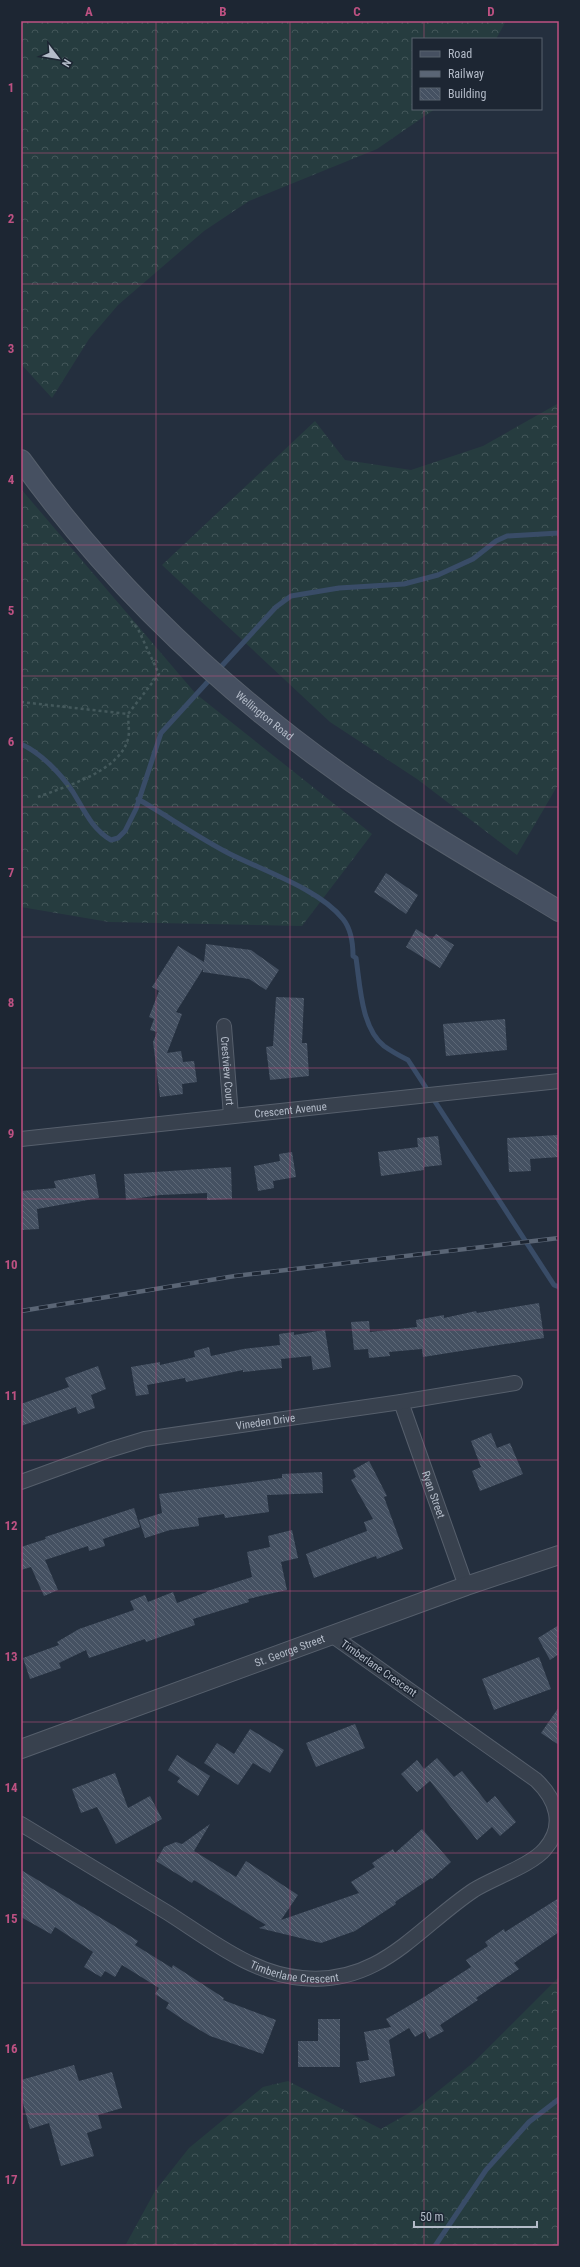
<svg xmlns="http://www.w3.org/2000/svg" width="580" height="2267" viewBox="0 0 580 2267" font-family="'Roboto Condensed',sans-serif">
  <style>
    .forest { fill: url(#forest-crowns) }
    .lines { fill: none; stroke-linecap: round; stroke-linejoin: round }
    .stream { stroke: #394c67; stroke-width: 5 }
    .building { fill: url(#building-back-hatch) }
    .minor-casing { stroke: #565f6c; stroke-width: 16 }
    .tertiary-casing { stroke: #565f6c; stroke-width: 20 }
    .secondary-casing { stroke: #565f6c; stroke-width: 22 }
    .path { stroke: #44595c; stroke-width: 2.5; stroke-dasharray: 3 3; stroke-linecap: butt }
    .minor { stroke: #38414e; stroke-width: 14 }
    .tertiary { stroke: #38414e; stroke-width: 18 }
    .secondary { stroke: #465061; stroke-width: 20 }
    .rail-casing { stroke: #5a6575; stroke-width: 4.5 }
    .rail { stroke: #1d2633; stroke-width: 3; stroke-dasharray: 9; stroke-linecap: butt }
    .grid { fill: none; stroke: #bd5182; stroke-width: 1; stroke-opacity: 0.55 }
    .labels { text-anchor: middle; stroke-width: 3.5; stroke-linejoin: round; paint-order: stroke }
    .street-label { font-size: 11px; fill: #b4bcc9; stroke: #1d2633 }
    .neatline { fill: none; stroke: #bd5182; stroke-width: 1.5 }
    .grid-label { font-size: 13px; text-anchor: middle; font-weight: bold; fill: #bd5182 }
  </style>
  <defs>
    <pattern id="forest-crowns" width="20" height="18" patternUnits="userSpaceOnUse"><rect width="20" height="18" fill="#263c3f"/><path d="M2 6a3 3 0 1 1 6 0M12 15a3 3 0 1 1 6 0" fill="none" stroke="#435659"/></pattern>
    <pattern id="building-back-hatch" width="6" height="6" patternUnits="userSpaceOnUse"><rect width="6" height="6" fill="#455162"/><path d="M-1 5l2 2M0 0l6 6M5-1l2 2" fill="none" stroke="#5d6877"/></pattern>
  </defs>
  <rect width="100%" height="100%" fill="#242f3e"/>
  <path class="forest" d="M21,21H506L496,39H413V109H435L377,149L249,201L204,231L118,305L89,339L52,398L21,364Z
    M559,403V783L517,855L417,779L330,722L162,565L315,421L345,460L411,470L483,446Z
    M21,489L196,694L372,834L302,926L109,922L21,907Z
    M559,1977V2246H125L155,2191L189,2148L263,2087L288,2081L381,2129L416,2109L474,2062Z"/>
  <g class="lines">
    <path class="stream" d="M218,670L276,607L291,596L339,588L404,584L438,575L473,559L496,541L507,536L559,533
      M21,744C41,753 61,774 73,792C84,810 92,829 111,840L118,838L125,831L136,809L161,733L213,676
      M138,799C169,817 199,838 230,854C264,871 319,889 343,919C351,929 353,944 353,956L356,958C360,984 361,1028 384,1046C391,1051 400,1056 408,1060L554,1285L559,1287
      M435,2246L486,2170L529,2122L559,2099"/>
  </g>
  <path class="building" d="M386,873L418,895L406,914L374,892Z
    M416,929L432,939L436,934L454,945L440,968L406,947Z
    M206,944L251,950L279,970L266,990L249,979L203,972V969L176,1012L182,1014L167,1053L181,1051L183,1062L194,1061L197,1082L182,1084L183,1094L160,1097L153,1042L157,1032L150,1030L154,1019L149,1017L159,991L152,987L178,946L204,962Z
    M276,997L304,998L302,1043H307L309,1076L270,1080L266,1047L273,1046Z
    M505,1019L507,1050L446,1056L443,1024Z
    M558,1135L559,1157L530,1159L531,1171L509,1172L507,1138Z
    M438,1136L442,1165L424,1167V1170L381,1176L378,1152L418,1147L417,1138Z
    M292,1152L296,1177L273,1181L274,1188L258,1191L254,1166L280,1161L279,1154Z
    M231,1167L232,1199L207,1200V1193L160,1195L126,1200L124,1174Z
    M95,1174L99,1198L37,1209L39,1229L21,1230V1191L56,1188L54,1181Z
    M539,1303L544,1338L423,1357L422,1349L389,1352L390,1356L369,1358L368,1349L354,1350L351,1322L369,1321L370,1332L417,1327L416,1320L444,1315V1318L476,1311L477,1313Z
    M325,1330L331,1367L313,1370L311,1356L281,1359L282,1368L243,1372V1370L186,1382L185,1378L147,1385L149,1394L136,1396L131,1367L160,1362V1365L195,1357L194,1351L209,1347L211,1356L243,1349L280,1345L279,1334L294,1332V1335Z
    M98,1366L106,1389L91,1395L95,1408L78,1414L76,1407L21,1426V1404L69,1387L65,1378Z
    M491,1433L497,1448L510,1443L523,1474L480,1491L472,1471L481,1467L471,1441Z
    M369,1461L387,1496L384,1497L403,1549L377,1559L376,1556L314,1578L306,1554L367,1531L364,1522L373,1519L351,1480L356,1477L353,1470Z
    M322,1472L323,1493L267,1495L269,1512L225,1518L224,1514L198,1518L199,1526L170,1530L145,1538L139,1520L162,1513L159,1494L282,1478V1474Z
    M134,1508L140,1527L103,1539L105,1546L89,1551L88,1546L45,1560L58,1590L44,1596L31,1567L21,1570V1547L46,1539L45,1537Z
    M292,1530L298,1558L281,1562L287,1590L248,1599L249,1602L193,1619L195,1625L146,1642L145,1639L89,1658L86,1650L59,1663L61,1668L30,1679L23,1658L59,1645L57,1642L79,1629L134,1610L130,1601L145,1595L148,1602L173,1592L177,1603L207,1592V1591L252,1577L247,1552L270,1547L268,1536Z
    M559,1625V1654L550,1660L538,1638Z
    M539,1657L551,1689L494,1710L482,1679Z
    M559,1707V1745L541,1733Z
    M355,1724L365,1748L316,1767L306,1743Z
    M250,1729L284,1750L270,1773L253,1763L238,1785L204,1763L217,1743L234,1754Z
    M177,1755L210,1776L198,1796L177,1782L180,1778L168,1770Z
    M437,1758L454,1777L462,1771L487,1803L495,1796L516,1822L500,1836L492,1827L477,1840L430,1781L417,1792L401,1774L417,1760L424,1769Z
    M115,1773L128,1808L150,1796L162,1819L116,1844L97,1807L81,1813L72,1789Z
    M210,1824L194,1851L236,1877L246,1861L298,1895L281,1920L359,1893L351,1882L375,1867L372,1863L393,1849L395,1853L422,1829L451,1862L432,1879L431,1878L395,1902L396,1904L355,1931L321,1943L259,1928L266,1925L194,1880L192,1883L156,1861L164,1847L176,1842L182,1844Z
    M21,1870L111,1924L138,1941L135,1945L172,1968L173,1965L224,1998L223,2000L276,2020L263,2054L210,2036L188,2023L166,2008L169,2003L155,1994L159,1988L122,1965L115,1977L105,1971L101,1977L84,1967L93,1952L55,1927L51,1934L21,1917Z
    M559,1898V1932L514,1963L519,1969L476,1998L478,2000L440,2025L444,2031L429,2039L425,2031L415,2037L409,2028L389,2040L395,2076L360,2083L356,2062L369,2060L364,2032L391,2027L386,2019L424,1997L471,1967L466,1960L488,1946L485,1942L504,1929L505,1932Z
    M318,2019H340V2067H298V2041H318Z
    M74,2065L79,2081L112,2072L122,2108L98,2115L102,2128L87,2133L94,2156L61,2166L49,2123L30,2129L21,2096V2080Z"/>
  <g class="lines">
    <g class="minor-casing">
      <g id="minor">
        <path id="s1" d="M224,1026L231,1116"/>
        <path id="s2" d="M21,1139L559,1081"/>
        <path id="s3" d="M401,1402L466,1586"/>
        <path id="s4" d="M21,1482L109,1450L145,1439L401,1402L515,1383"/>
        <path id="s5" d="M21,1824C70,1854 119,1883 168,1913C209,1939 252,1974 302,1978C380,1986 417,1928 474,1890C493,1878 532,1865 545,1849C566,1825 556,1799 536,1780L333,1636"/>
      </g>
    </g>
    <g class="tertiary-casing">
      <g id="tertiary">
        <path id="s6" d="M21,1749L466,1586L559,1555"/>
      </g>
    </g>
    <g class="secondary-casing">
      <g id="secondary">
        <path id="s7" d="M21,460C121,599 249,715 392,809C446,845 503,877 559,911"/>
      </g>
    </g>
    <path class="path" d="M21,702L128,714L159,674L138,629L131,621
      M38,797C66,786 119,772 128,739C130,732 128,722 128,714"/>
    <use href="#minor" class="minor"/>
    <use href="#tertiary" class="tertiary"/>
    <use href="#secondary" class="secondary"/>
    <g class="rail-casing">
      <path id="rail" d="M21,1311L235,1276L559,1238"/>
    </g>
    <use href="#rail" class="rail"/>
  </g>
  <path class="grid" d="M156,21V2246M290,21V2246M424,21V39M424,109V2246M21,153H559M21,284H559M21,414H559M21,545H559M21,676H559M21,807H559M21,937H559M21,1068H559M21,1199H559M21,1330H559M21,1460H559M21,1591H559M21,1722H559M21,1853H559M21,1983H559M21,2114H559"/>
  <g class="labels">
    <g class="street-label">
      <text dy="4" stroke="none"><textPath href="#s7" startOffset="354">Wellington Road</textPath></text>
      <text dy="4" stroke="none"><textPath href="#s1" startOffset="45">Crestview Court</textPath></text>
      <text dy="4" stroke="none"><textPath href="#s2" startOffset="271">Crescent Avenue</textPath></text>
      <text dy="4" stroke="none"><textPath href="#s4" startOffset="253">Vineden Drive</textPath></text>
      <text dy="4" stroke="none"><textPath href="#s3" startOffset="98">Ryan Street</textPath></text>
      <text dy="4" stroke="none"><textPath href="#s6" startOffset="286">St. George Street</textPath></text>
      <text transform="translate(379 1668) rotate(35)" y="4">Timberlane Crescent</text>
      <text dy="4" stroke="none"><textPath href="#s5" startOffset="314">Timberlane Crescent</textPath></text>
    </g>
  </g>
  <rect width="580" height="2267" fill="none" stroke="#1d2633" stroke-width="44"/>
  <rect x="412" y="38" width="130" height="72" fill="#1d2633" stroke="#59626f"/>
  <rect x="420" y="51" width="20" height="6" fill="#465061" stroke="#59626f"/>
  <text x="448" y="58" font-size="12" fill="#b4bcc9">Road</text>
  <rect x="420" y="71" width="20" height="6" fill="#5a6575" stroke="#59626f"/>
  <text x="448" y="78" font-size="12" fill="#b4bcc9">Railway</text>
  <rect x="420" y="88" width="20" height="12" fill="url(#building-back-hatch)" stroke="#59626f"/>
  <text x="448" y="98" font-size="12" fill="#b4bcc9">Building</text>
  <g transform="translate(58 58) rotate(121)" stroke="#1d2633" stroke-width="3" paint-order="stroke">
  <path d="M0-3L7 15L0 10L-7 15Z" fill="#b4bcc9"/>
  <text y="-6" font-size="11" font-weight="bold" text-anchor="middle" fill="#b4bcc9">N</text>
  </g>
  <path d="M414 2221v6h123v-6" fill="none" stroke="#b4bcc9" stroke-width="2"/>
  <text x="420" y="2221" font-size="12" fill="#b4bcc9" stroke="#1d2633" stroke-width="3" paint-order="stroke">50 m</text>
  <rect x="22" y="22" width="536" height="2223" class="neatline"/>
  <g class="grid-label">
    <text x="89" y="16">A</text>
    <text x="223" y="16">B</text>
    <text x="357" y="16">C</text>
    <text x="491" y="16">D</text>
    <text x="11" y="92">1</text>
    <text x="11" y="223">2</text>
    <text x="11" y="353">3</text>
    <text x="11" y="484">4</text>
    <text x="11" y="615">5</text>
    <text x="11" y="746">6</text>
    <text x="11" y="877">7</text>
    <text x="11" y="1007">8</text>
    <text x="11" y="1138">9</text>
    <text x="11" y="1269">10</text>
    <text x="11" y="1400">11</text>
    <text x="11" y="1530">12</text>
    <text x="11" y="1661">13</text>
    <text x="11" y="1792">14</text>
    <text x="11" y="1923">15</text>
    <text x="11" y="2053">16</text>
    <text x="11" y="2184">17</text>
  </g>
</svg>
